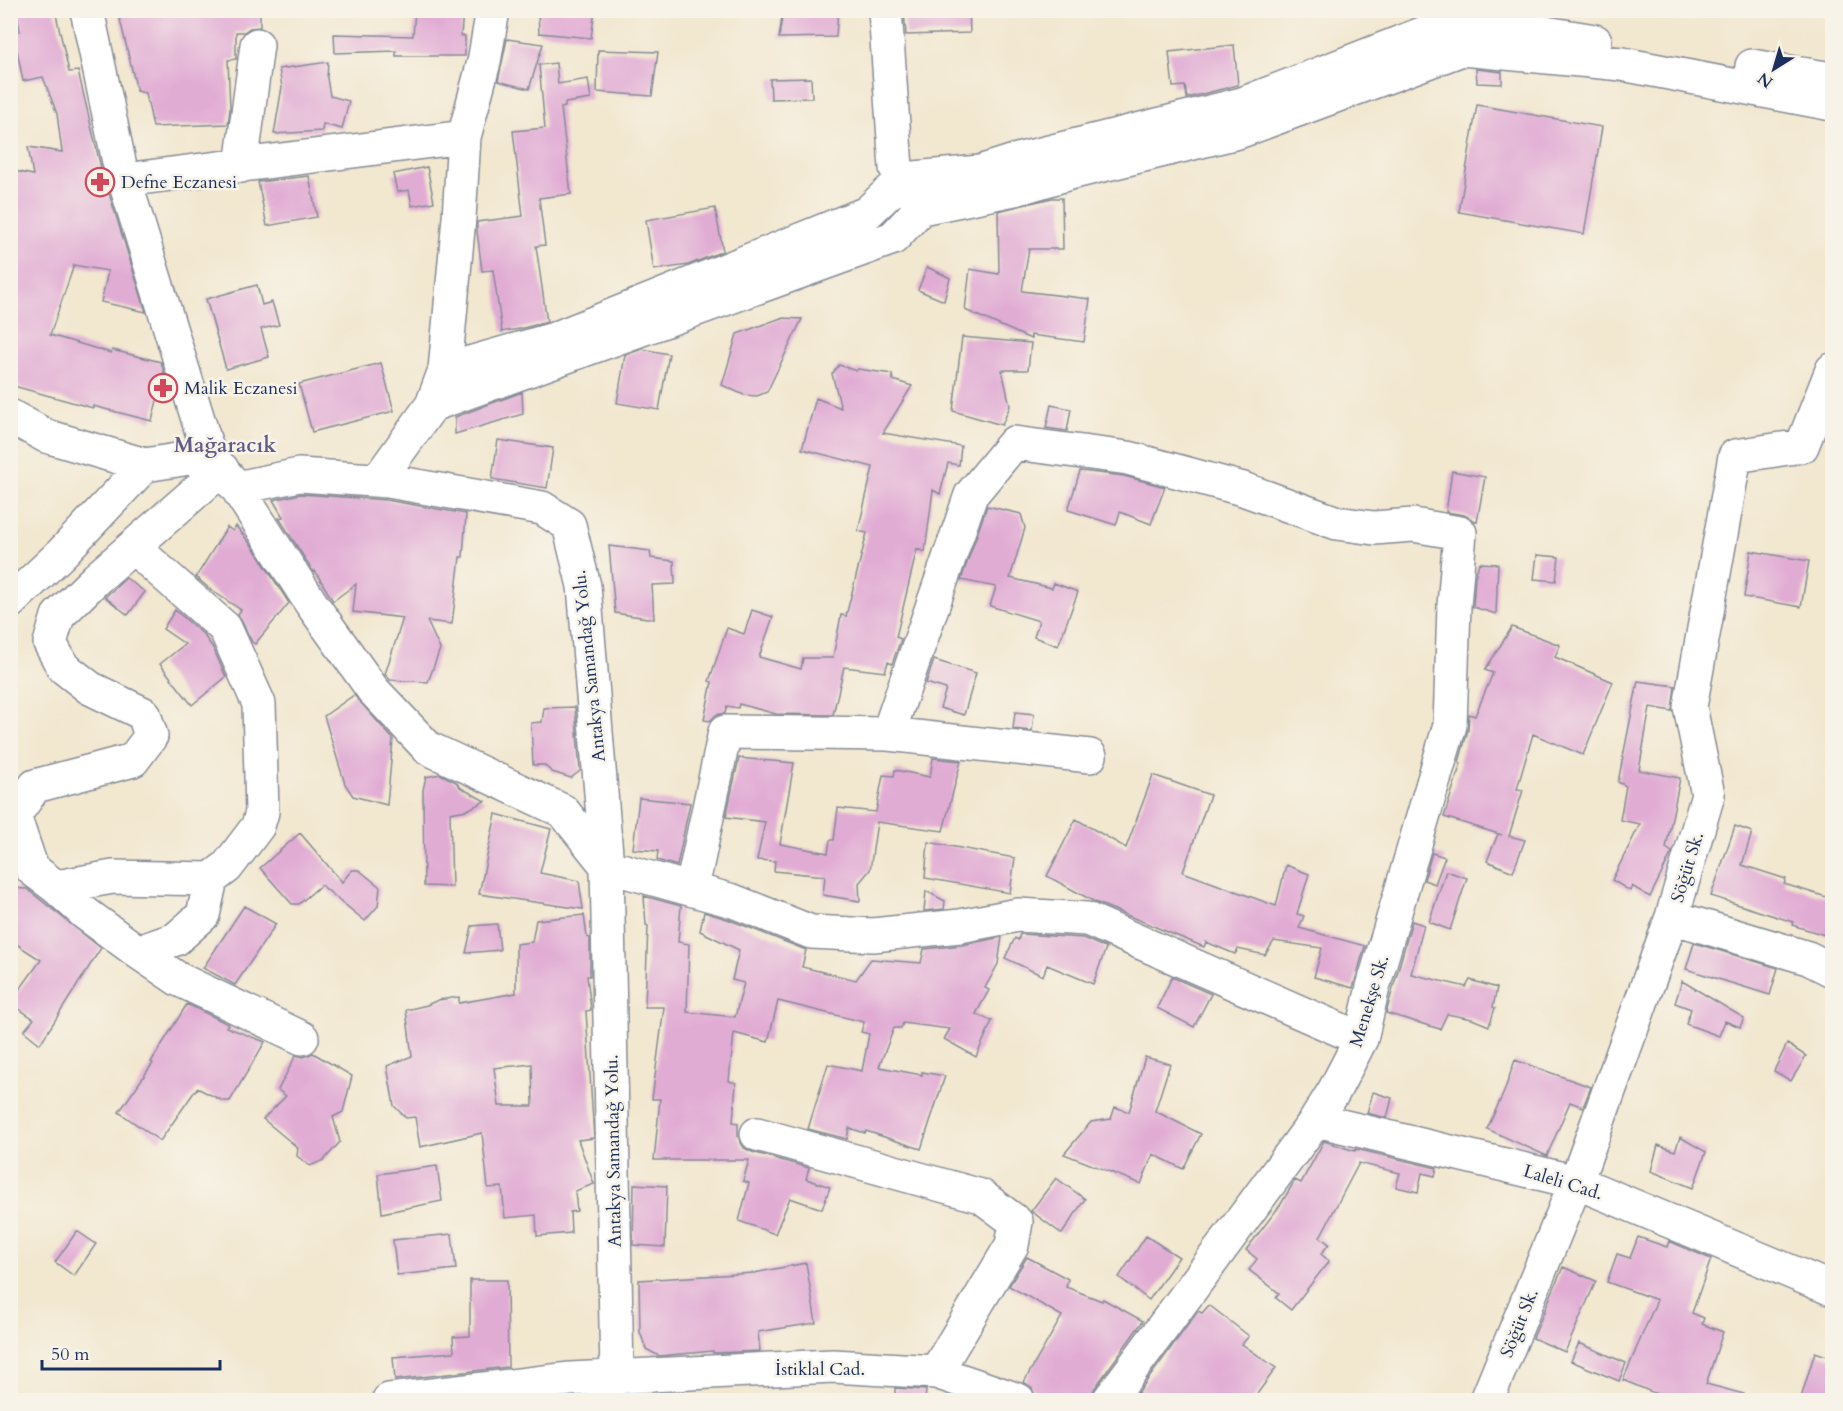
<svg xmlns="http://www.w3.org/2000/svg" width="1843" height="1411" viewBox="0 0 1843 1411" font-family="Cardo,serif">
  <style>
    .building { fill: #e1acd4; fill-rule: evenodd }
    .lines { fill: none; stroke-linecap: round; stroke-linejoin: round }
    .minor-casing { stroke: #868b96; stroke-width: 36 }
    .minor { stroke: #fff; stroke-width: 33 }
    .labels { text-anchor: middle; stroke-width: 5; stroke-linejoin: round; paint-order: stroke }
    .poi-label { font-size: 18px; fill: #1b2f5e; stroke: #f7f3e8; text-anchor: start }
    .street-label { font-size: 18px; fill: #1b2f5e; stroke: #f7f3e8 }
    .quarter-label { font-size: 21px; font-weight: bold; fill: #605b87; stroke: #f7f3e8 }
  </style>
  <rect width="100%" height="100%" fill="#f7f3e8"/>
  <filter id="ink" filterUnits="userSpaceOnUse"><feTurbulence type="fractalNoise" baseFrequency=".0167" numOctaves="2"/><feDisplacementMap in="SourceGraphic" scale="12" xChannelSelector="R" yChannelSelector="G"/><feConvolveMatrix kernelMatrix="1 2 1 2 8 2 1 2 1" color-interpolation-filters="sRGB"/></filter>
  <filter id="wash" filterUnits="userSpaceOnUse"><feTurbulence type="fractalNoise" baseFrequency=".008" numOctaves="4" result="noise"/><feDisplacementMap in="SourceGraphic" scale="24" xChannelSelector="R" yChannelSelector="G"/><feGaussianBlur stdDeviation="1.35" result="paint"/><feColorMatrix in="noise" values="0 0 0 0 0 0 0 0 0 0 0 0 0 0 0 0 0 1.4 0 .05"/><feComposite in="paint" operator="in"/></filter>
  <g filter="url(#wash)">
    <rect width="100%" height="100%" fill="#f2e7cf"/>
    <g id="blocks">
      <path class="building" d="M16,10H55L69,72L78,71L101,168L146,312L101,302L108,271L74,265L50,335L111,353L112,350L161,362L164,372L152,421L93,406V408L10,385V214L15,190L10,189V170L33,175L28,147L62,152L57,114L43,77L23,81L17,50L10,51V33L20,31Z
        M260,10V27L250,28L244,32H236V59L228,60L230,109L228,124L153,127L146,93L137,91L118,11Z
        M415,10H463L461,36H465V56H396V51L335,53L334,34L413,36Z
        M538,10H595L591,38L539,33Z
        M783,10H838L836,37L779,38Z
        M904,10H969L970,33L906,35Z
        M507,39L543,44L529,89L498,81Z
        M1234,45L1238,85L1187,98L1185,86L1173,87L1169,52Z
        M598,50L658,52L652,96L597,92Z
        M328,62L327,78L330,96L349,101L342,129L323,124L322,131L274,134L282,87L279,69Z
        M556,63L558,84L588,79L591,99L565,103V107L561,108L571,194L539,198L545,245L536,246L547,322L519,329L502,332L493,270L482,271L477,231V222L523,216L513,131L545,128L539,65Z
        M1476,69L1502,72V84L1477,83Z
        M811,78L812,98L771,99L770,79Z
        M1477,105L1602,127L1584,234L1459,212Z
        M427,167L434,202L412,206L409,190L397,192L393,174Z
        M309,176L317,217L267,226L258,182Z
        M1052,198H1062L1063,249H1029L1022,291L1090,299L1084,342L1031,335V339L965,310L970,269L999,274L998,211Z
        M715,208L723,251L688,265L654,270L646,220Z
        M927,267L950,278L944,301L918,290Z
        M257,285L262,305L272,302L279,325L261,329L269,357L226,369L206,299Z
        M781,318L802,319L767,392L757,396L744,395L722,385L737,334Z
        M962,337L1031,343L1028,370H1002L1010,406L1002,425L953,411Z
        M642,349L669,354L659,410L617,403L625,355Z
        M381,363L394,411L312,432L299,384Z
        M839,365L856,371L858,369L892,374L893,380L912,386L883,433L961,446L959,465L948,463L940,494L933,490L925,552L917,549L896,637L901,639L892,664L888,662L885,672L844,667L833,715L776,714L739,704L738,708L727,706L725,713L716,715L710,721L704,720L712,682L709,681L727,628L744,634L752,610L773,617L759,657L801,669L803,658H833L841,615L846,616L867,533L858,531L873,467L802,449L816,398L841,408L832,374Z
        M522,392L523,414L455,434V417Z
        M1051,405L1071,409L1067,431L1046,428Z
        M498,440L553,448L547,488L492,479Z
        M1080,471L1124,476L1165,487L1151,524L1120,512L1116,525L1068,510Z
        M1452,471L1485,477L1477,522L1464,515L1446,512Z
        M300,494L386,500L466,514L463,557H460L452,624L427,621L440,649L428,682L390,680L385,674L403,618L353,612L356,584L333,601L315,571L314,573L279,518L283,517L273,500Z
        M987,506L1021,514L1025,528L1010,578L1052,588L1054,583L1078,592L1058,646L1034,637L1039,621L990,606L996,587L961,580Z
        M236,526L253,547L289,603L255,644L252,642L238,614L241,610L211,590L196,577L227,527L233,531Z
        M609,546L650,551L651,558L674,561L675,584L652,585L654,619L615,613Z
        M1751,551L1809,561L1801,607L1744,597Z
        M1537,555L1559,557L1556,581L1534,579Z
        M1479,563L1498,564L1496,614L1473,607L1475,576Z
        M126,578L145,592L128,615L105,597Z
        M175,610L203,634L213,648L226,677L192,705L160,664L185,644L163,629Z
        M1512,627L1560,645L1555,657L1613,682L1583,755L1533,734L1517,789L1523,790L1509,836L1525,840L1513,872L1487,861L1498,834L1502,835L1444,817L1461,763L1459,762L1468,730L1469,714L1475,716L1493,673L1485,670Z
        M934,660L976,673L964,715L940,708L946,689L926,683Z
        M1638,681L1675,686L1672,711L1650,707L1639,770L1680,778L1666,848L1672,852L1650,897L1632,886L1630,891L1612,880L1640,824L1620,820L1626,786L1618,782Z
        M354,695L393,739L387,805L353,796L345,784L324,716Z
        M575,707L580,771L571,778L552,772L544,765H533L531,723L542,722L544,708Z
        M1015,712L1034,714L1032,731L1013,729Z
        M739,758L794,763L780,844L828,853L830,840H834L838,808L876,812L883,775L894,776L895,770L930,777L933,758L961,761L943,831L877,822L870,870L859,883L860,901L823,895L825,876L774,871L775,861L757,860L765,822L726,817Z
        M440,774L456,782L461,788L485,801L467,810L450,813L452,887L424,886L423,790L426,777Z
        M1153,775L1210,795L1183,872L1276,906L1286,865L1309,874L1297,914L1304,916L1299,928L1365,946L1353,988L1314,977L1322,948L1274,941L1265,955L1238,949L1235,954L1206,942L1204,947L1095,902L1047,876L1076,819L1126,848Z
        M639,798L690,803L677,866L657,860L658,851L633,849Z
        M496,814L551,829L540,873L579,881L583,909L479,894Z
        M1735,826L1752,832L1742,865L1786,879L1784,884L1833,899V922L1828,936L1792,925L1793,922L1711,896Z
        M300,833L342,882L352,870H359L380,887L378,906L365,921L321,885L299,904H292L260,868Z
        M928,842L1015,858L1010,893L925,878Z
        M1432,853L1445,857L1435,884L1424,880Z
        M1446,871L1467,878L1450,930L1429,922Z
        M10,888L27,889L101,948L40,1044L24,1031L34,1019L10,1003L41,960L10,940Z
        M926,891L945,901L944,909L924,911Z
        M644,896L681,906L678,942L689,944L687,1012L735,1017L744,983L732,980L739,950L700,931L704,912L727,919L806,950L802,967L856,980L871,959L921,963L924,949L962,945L1002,937L998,964L985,988L989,990L976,1014L992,1021L976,1057L944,1039L950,1029L903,1023L901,1028H894L879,1067L922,1075V1072L945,1076L921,1149L866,1131L865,1133L849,1128L847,1139L808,1129L828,1064L862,1071L869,1034L861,1032L864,1022L778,1001L768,1042L734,1033L729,1081L736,1083L733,1122L738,1123V1137L744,1148L752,1152L809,1168L806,1179L830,1187L822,1209L790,1198L775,1234L739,1221L749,1183L743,1181L749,1160H654L660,1099H652L664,1007H645L648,926L646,925Z
        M244,906L276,924L235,985L203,968Z
        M584,915L587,937L590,938V976H587L591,1010L586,1011L594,1138L578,1140L594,1184L575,1191L577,1211L570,1212L571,1233L537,1236L536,1215L505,1218L502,1187L488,1188L482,1133L420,1147L415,1117L406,1118L394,1106L387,1066L412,1056L406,1010L427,1005L438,1000L459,997V1003L516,993V944L532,942L536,920ZM532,1064L533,1106H499L494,1068Z
        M1412,921L1424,925L1411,974L1466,987L1470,980L1497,988L1493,1007L1495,1008L1489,1026L1472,1019L1447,1014L1440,1029L1386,1013Z
        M497,924L500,950L466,953L472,926Z
        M1020,934L1083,938L1106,948L1093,984L1047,965L1043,976L1005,958L1015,938L1018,940Z
        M1694,943L1778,968L1770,995L1686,969Z
        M1172,977L1211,994L1194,1027L1157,1008Z
        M1682,981L1744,1018L1740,1027L1725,1021L1719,1036L1686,1024L1691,1009L1675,1003Z
        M187,1004L228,1024L226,1027L265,1042L230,1101H223L197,1088L160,1141L119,1112L153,1063L151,1062Z
        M1787,1044L1806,1056L1791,1081L1774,1071Z
        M313,1053L352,1076L343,1112L333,1117L340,1142L324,1160L310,1166L297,1156L298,1148L263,1119L286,1096L278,1090L296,1055L304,1057Z
        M1145,1057L1170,1064L1155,1111L1201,1134L1183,1169L1153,1154L1141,1184L1064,1154L1091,1122L1111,1119L1115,1107L1129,1112Z
        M1515,1060L1591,1087L1583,1107L1570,1102L1547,1156L1487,1129L1504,1092Z
        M1373,1092L1392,1098L1387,1118L1367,1113Z
        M1680,1137L1706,1152L1693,1188L1651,1171L1658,1145L1675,1151Z
        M1324,1141L1355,1151L1356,1149L1437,1168L1435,1176L1422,1173L1418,1192L1396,1187L1400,1173L1359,1163L1320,1237L1329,1244L1321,1254L1329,1261L1291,1310L1276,1298L1279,1293L1249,1270L1257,1259L1246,1250L1281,1204L1295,1180L1301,1183Z
        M437,1166L442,1201L382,1213L378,1174Z
        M1056,1178L1085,1199L1062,1234L1031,1211Z
        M634,1184L667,1186L665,1247L633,1245Z
        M77,1231L96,1244L74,1276L55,1262Z
        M452,1234L456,1269L397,1275L393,1240Z
        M1146,1236L1179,1257L1149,1300L1119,1277Z
        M1638,1237L1667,1247L1669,1241L1711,1259L1692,1313L1704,1318L1702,1324L1723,1332L1706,1384L1744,1394L1743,1401H1673L1623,1380L1657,1300L1607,1282L1617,1254L1630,1258Z
        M1027,1257L1068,1279L1066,1287L1102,1301L1103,1299L1143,1321L1094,1389L1091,1401H1036L1032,1388L1024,1382L1062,1316L1009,1286Z
        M806,1263L816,1323L758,1332L760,1351L713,1353V1351L659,1356L646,1349L640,1332L639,1280L754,1273Z
        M1563,1267L1596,1281L1565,1352L1533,1338Z
        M470,1280H507L508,1367L395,1380L393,1357L454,1352L453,1337L470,1336Z
        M1209,1305L1249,1336L1242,1344L1276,1368L1252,1401H1132L1198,1311L1202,1313Z
        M1579,1343L1626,1363L1619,1381L1571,1361Z
        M1815,1352L1833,1358V1401H1800Z
        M895,1388L926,1390L925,1401H895Z"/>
    </g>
  </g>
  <g filter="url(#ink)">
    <use href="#blocks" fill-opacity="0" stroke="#868b96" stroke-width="1.5"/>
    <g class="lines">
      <g class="minor-casing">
        <path id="minor" d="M87,10L119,162L209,455L237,488L299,475L388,481L542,508L569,525L584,586L607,866L617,1376L626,1400
          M885,10L896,168L914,196
          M1752,66L1832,79
          M241,166L257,45
          M124,180L464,137
          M445,370L554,339L867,213L903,179L980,172L1021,159L1242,104L1437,28L1521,29L1595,41
          M432,405L893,238L921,208L1019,188L1070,173L1238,132L1462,49L1622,64L1832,104
          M10,416L46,436L145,465
          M222,469L97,578L58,616L50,643L63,667L90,688L144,714L151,736L133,760L35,786L14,816L32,869L56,887L86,914L138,952L178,979L302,1038
          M378,480L432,405L445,370L459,218L464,137L484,62L493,10
          M237,488L311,603L373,690L428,748L563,811L607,866L733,901L811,932L873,935L960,926L1018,915L1087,919L1361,1039
          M10,602L61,554L145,465L209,455
          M888,734L1090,756
          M56,887L113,877L211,879L227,867L258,826L262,812L259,704L225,628L133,547
          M692,888L725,732L888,734L971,495L1014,443L1128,458L1243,489L1337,523L1374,528L1413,525L1460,533L1454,606L1450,725L1373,987L1361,1039L1334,1091L1316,1120L1109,1400
          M1672,917L1808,958L1832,970
          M138,952L176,939L203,915L211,879
          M1316,1120L1576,1182L1832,1289
          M757,1134L981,1196L1016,1222L1012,1245L936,1372
          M389,1400L570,1379L833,1366L936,1372L1018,1400
          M1487,1400L1576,1182L1672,917L1708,795L1690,707L1735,456L1802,446L1832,370"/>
      </g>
      <use href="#minor" class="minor"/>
    </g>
  </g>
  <defs>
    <g id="pharmacy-ring" transform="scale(1.5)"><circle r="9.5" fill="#f7f3e8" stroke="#d1495b" stroke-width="1.5"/><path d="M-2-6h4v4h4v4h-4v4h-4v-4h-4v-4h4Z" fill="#d1495b"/></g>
  </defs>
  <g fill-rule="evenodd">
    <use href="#pharmacy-ring" x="100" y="182"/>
    <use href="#pharmacy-ring" x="163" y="388"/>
  </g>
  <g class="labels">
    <g class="poi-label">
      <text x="121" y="188">Defne Eczanesi</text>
      <text x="184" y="394">Malik Eczanesi</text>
    </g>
    <g class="street-label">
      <text transform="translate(589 666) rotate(-96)" y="6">Antakya Samandağ Yolu.</text>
      <text transform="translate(1687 867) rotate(-73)" y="6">Söğüt Sk.</text>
      <text transform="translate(1369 1001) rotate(-73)" y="6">Menekşe Sk.</text>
      <text transform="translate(613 1151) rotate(-91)" y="6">Antakya Samandağ Yolu.</text>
      <text transform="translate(1563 1182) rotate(17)" y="6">Laleli Cad.</text>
      <text transform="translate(1519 1323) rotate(-68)" y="6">Söğüt Sk.</text>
      <text x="820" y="1375">İstiklal Cad.</text>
    </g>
    <g class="quarter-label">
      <text x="225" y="452">Mağaracık</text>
    </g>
  </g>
  <rect width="1843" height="1411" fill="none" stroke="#f7f3e8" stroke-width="36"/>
  <g transform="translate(1774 69) rotate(217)" stroke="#f7f3e8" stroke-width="4.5" paint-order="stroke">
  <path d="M0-4.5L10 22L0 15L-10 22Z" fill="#1b2f5e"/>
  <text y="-9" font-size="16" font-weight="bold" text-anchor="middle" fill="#1b2f5e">N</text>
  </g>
  <path d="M42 1360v9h178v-9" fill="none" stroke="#1b2f5e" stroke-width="3"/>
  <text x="51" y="1360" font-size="18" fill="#1b2f5e" stroke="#f7f3e8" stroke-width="4.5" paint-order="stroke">50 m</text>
</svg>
